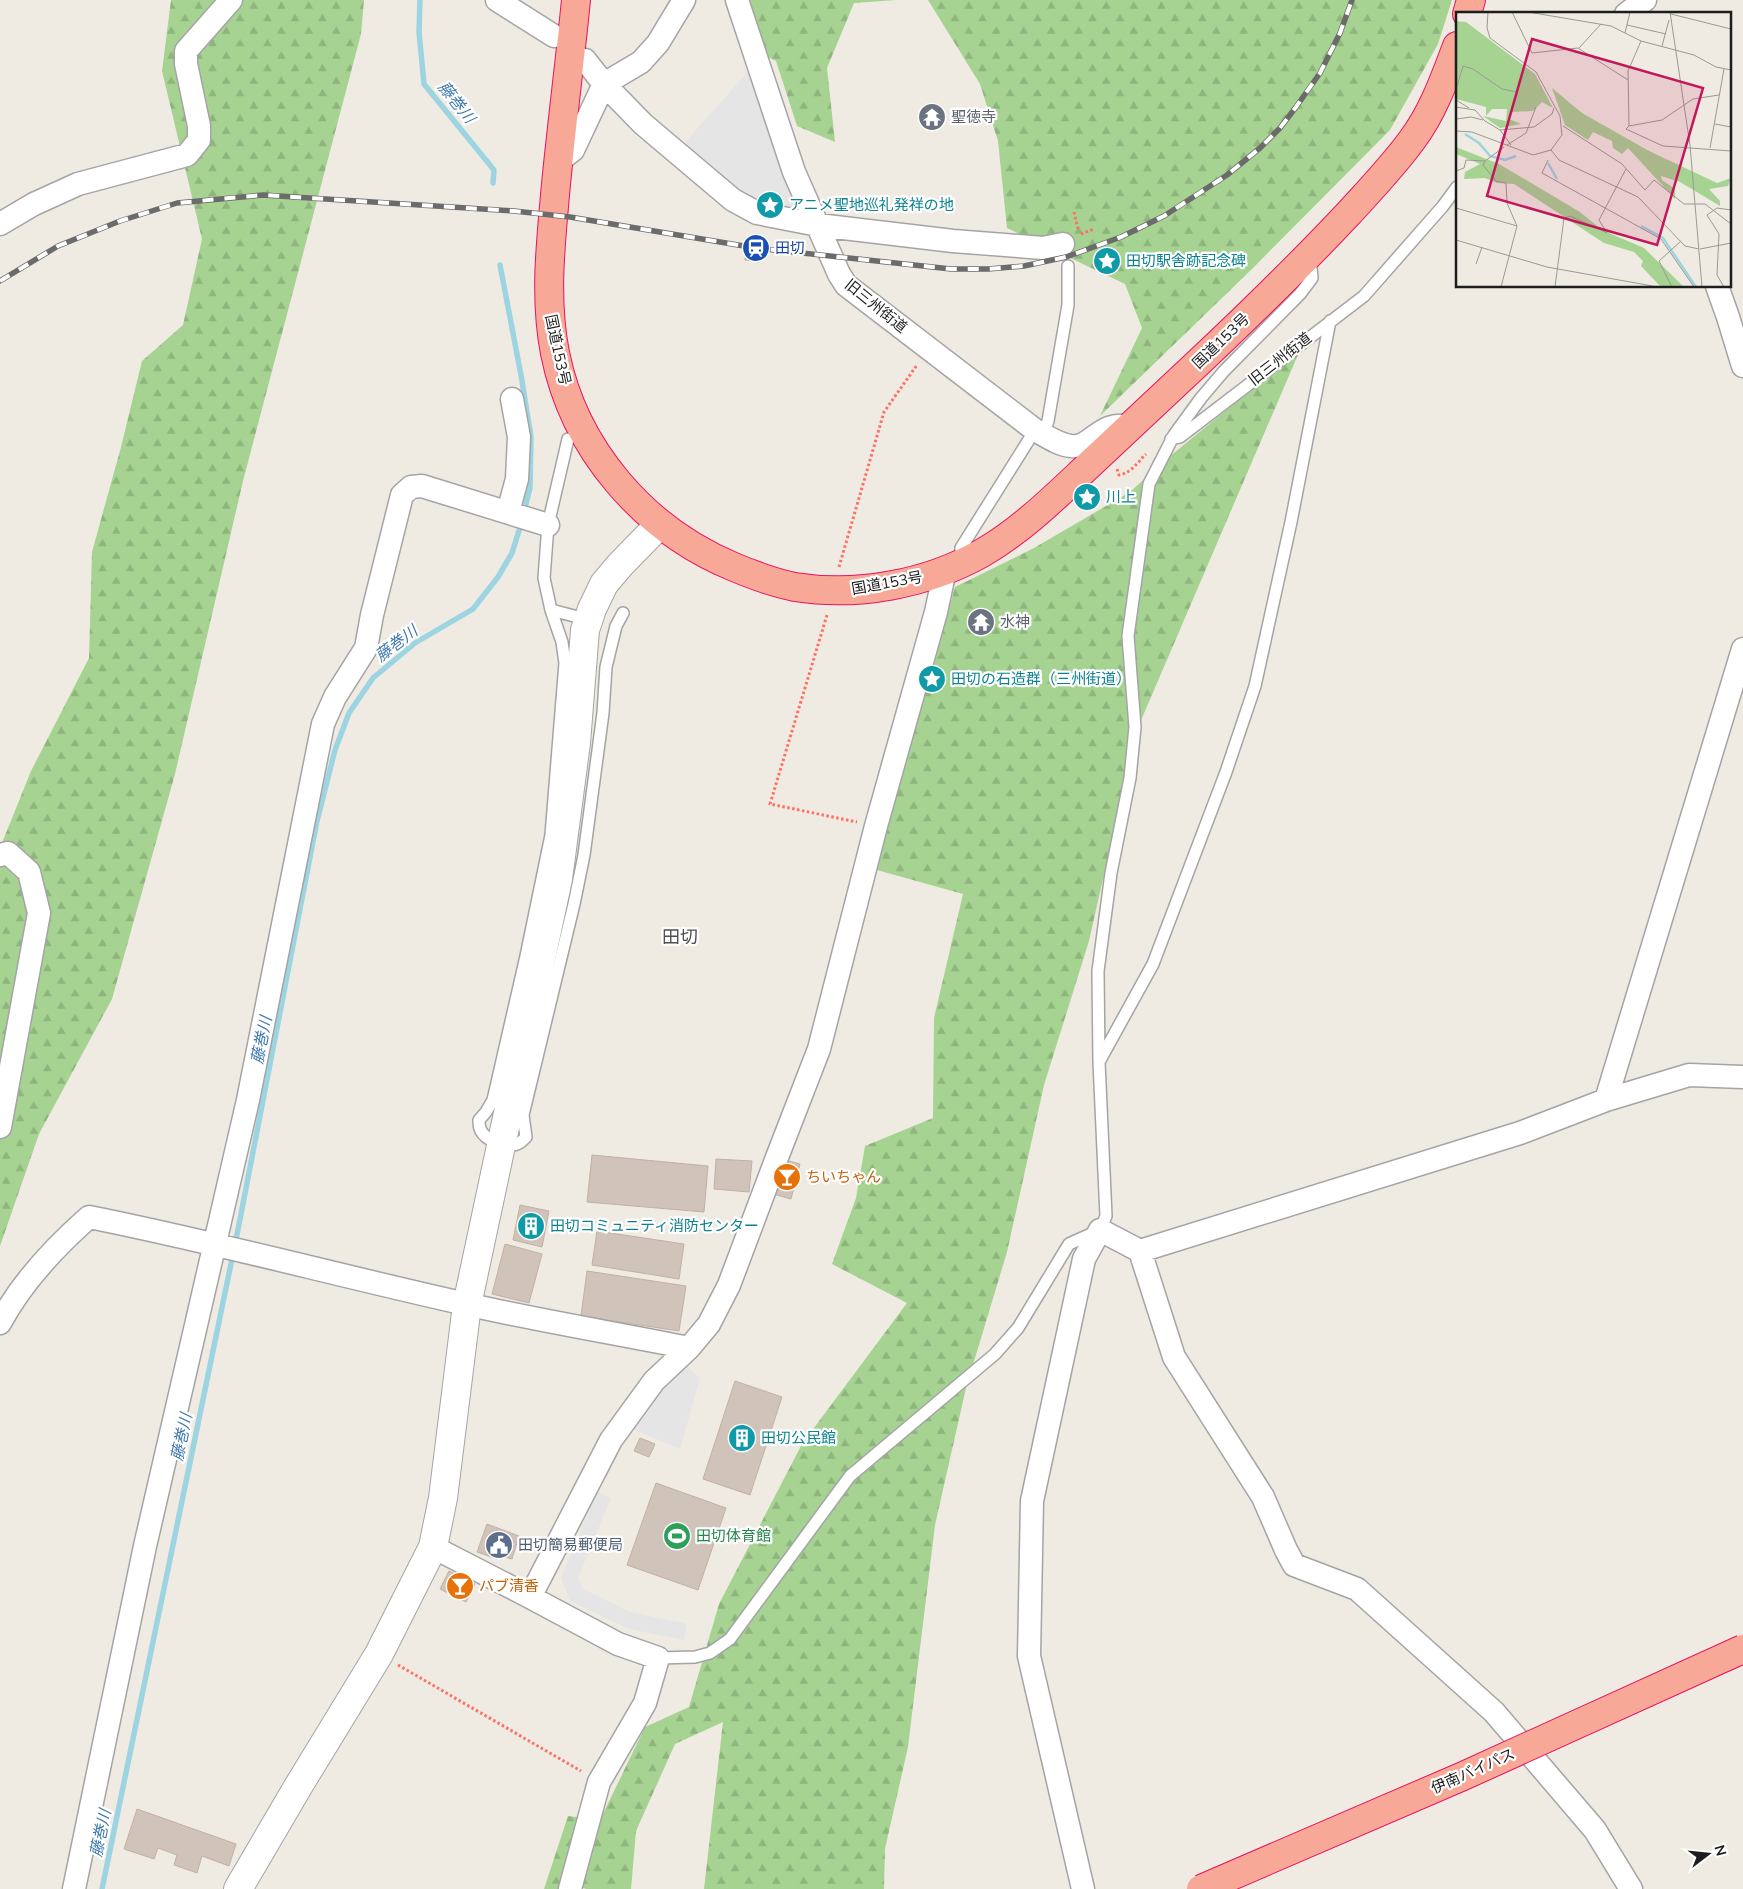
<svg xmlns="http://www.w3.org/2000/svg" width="1743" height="1889" viewBox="0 0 1743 1889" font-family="Mulish,'Noto Sans JP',sans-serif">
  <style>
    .forest { fill: url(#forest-firs) }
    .parking { fill: #e5e5e5 }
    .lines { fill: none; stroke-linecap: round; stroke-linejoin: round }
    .stream { stroke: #9dd4e2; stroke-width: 5.5 }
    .building { fill: #d0c3ba; stroke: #c3b0a2 }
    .service-casing { stroke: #a4a4a4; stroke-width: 14 }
    .minor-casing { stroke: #a4a4a4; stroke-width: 25 }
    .tertiary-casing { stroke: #a4a4a4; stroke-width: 30 }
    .trunk-casing { stroke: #ea1260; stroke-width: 30 }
    .path { stroke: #ff7063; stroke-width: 3; stroke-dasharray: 2.5 2.5; stroke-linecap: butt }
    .service { stroke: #fff; stroke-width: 11 }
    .minor { stroke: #fff; stroke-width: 22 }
    .tertiary { stroke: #fff; stroke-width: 28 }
    .trunk { stroke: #f7a897; stroke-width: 28 }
    .rail-casing { stroke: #6b6b6b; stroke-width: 5.5 }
    .rail { stroke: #fff; stroke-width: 4; stroke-dasharray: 11; stroke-linecap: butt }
    .trunk-bridge-casing { stroke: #ea1260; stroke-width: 30; stroke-linecap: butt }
    .trunk-bridge { stroke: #f7a897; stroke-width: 28 }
    .labels { text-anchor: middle; stroke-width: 4.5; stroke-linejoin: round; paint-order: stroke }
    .worship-label { font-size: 15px; fill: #5b616d; stroke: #fff; text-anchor: start }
    .culture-label { font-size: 15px; fill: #0d838f; stroke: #fff; text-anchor: start }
    .transit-label { font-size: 15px; fill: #164399; stroke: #fff; text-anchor: start }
    .street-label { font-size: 15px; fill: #1d1d1d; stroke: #fff }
    .food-label { font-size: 15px; fill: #c56008; stroke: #fff; text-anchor: start }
    .leisure-label { font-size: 15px; fill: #27864d; stroke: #fff; text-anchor: start }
    .service-label { font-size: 15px; fill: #4e5e75; stroke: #fff; text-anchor: start }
    .water-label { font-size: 16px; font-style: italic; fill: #3e78ae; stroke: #fff }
    .quarter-label { font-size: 18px; fill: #505050; stroke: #fff }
    .inset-river { fill: none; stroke: #9dd4e2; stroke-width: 2.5 }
    .inset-road { fill: none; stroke: #9b9993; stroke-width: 1 }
    .view { fill: #c2185b; fill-opacity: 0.15; stroke: #c2185b; stroke-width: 2.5 }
    .inset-edge { fill: none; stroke: #1d1d1d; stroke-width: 2.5 }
  </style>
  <defs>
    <pattern id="forest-firs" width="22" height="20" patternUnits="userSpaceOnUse" patternTransform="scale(1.25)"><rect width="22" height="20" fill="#a6d392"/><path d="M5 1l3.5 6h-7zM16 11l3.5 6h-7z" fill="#8eb57d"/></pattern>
  </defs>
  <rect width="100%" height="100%" fill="#efebe2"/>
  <path class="forest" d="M171,0H364L361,34L243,481L175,774L112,999L39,1134L0,1246V848L31,771L89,658L92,552L121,447L142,361L183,325L202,239L162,71Z
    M750,0H896L854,3L827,68L835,142L797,126L776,61L766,56Z
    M928,0H1452L1438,44L1390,130L1252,269L1100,416L1142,328L1125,284L1007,228L998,141L980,84Z
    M1300,350L1136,732L1089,941L1044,1085L1007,1252L966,1388L935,1525L908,1747L885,1849L884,1889H704L723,1722L675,1744L636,1831L631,1889H586L581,1887L579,1889H544L568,1816L600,1820L645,1727L689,1707L719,1604L802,1444L907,1303L832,1264L856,1198L865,1146L933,1118L934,1018L963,894L877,870L909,734L943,629L955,587L1034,548L1130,492L1164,461Z"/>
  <path class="parking" d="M750,69L807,216L759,208L682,146Z
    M682,1362L700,1378L680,1449L634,1430L658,1391Z
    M597,1492L611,1498L578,1578L583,1589L630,1612L687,1624L684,1640L629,1629L570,1601L561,1578Z"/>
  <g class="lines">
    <path class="stream" d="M420,0L419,32L424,84L494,170L493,183
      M500,265L521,375L531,437L530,488L524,512
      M235,1245L317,821L335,750L349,713L373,678L415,643L473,609L498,577L512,553L522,521
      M102,1889L233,1254"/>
  </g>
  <path class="building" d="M746,251L760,253L759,262L745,260Z
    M592,1155L708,1166L704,1212L587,1202Z
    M716,1159L752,1161L749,1192L714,1189Z
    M782,1159L800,1164L791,1199L773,1194Z
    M520,1205L549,1211L542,1247L513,1240Z
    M597,1231L684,1244L679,1279L592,1265Z
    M505,1244L542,1254L529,1303L492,1294Z
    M587,1271L686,1286L679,1331L581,1316Z
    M735,1381L782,1397L750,1495L703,1479Z
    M640,1438L655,1444L649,1457L634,1451Z
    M656,1483L726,1508L698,1590L627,1565Z
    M487,1524L519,1536L512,1559L498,1555L497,1559L477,1552Z
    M449,1571L475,1584L466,1602L440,1589Z
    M137,1809L236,1844L229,1866L202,1856L197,1873L174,1865L177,1855L158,1848L154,1859L124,1849Z"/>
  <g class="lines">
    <g class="service-casing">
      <path id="service" d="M1043,434L1048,421L1068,305V266
        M568,439L548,525L544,578L551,610L562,642L565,663L551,835L526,956L493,1100L486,1112L479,1120C478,1136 491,1142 505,1144C509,1144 513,1146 517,1144C521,1143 523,1140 526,1137L523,1115L574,904L584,855L603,713L606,667L616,626L623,613
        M1171,439L1180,437L1364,296L1443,206L1457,187
        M961,562V548L1035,430
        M551,610L578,617
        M1100,1060L1153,964L1226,772L1255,686L1291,522L1330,321
        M658,1658L695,1657L710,1653L730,1639L850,1476L995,1354L1018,1328L1069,1244L1100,1230L1106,1216L1099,1062L1098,971L1111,873L1130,778L1135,727L1128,636L1149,484L1174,435L1201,398L1224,371L1300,294L1312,278L1310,257"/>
    </g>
    <g class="minor-casing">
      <path id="minor" d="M497,0L554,36
        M737,0L794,172L839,274L846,285L1035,430C1046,436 1059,445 1071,446C1092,449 1100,419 1130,427
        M1626,14L1645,0
        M585,60L604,84L643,124L733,200L757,213L818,225L953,241L1043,248L1063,244
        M558,162L573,150L604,84L641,62L658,43L684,0
        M0,224L34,204L78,184L187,155L199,140V126L186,64V51L231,0
        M1717,286L1728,317L1743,366
        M508,512L517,479L519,437L512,399
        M0,855L8,853L29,872L39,913L0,1127
        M1606,1100L1743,649
        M1140,1251L1174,1357L1263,1497L1286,1550L1294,1565L1357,1589L1494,1712L1595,1830L1631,1889
        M0,1323C21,1283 55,1247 89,1217C215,1242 340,1276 466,1304C540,1321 615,1333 689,1348
        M433,1547L530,1597
        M74,1889L145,1546L248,1100L323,724L335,697L366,648L372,615L402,495L411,487L422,486L548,525
        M570,1889L599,1782L645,1703L658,1658L618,1644L530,1597L611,1440L654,1381L689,1348L709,1324L729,1285L776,1160L819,1049L876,826L936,612L945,570
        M1083,1889L1029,1656L1032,1501L1084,1259L1100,1230L1140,1251L1520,1133L1606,1100L1689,1075L1743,1077"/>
    </g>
    <g class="tertiary-casing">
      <path id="tertiary" d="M238,1889L299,1785L379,1654L433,1547L443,1498L467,1305L558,879L576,743L585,630L592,609L604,584L620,565L660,524"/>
    </g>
    <g class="trunk-casing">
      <path id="trunk" d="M576,0C570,61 562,123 556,184C551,241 544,297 555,353C574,449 644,530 734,567C753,575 775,583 795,587C858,597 927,584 982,553C1022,530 1055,497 1088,466C1125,431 1163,396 1200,361C1251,313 1301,264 1349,213C1370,190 1393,166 1412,140C1433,112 1445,78 1457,46
        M1467,14L1471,0"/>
    </g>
    <path class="path" d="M1074,212L1078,229
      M1081,234L1094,229
      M1117,469L1119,475C1131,473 1138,462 1146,454
      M839,567L884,412L917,365
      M827,615L770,804L857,822
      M398,1665L581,1771"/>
    <use href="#service" class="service"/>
    <use href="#minor" class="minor"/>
    <use href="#tertiary" class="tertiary"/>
    <use href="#trunk" class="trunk"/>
    <g class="rail-casing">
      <path id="rail" d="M0,281L58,246L120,221L177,203L263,195L514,211L570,217L756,248L951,269H988L1024,266L1066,257L1121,237L1164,216L1227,175L1260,148L1280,128L1296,107L1320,73L1340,33L1352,0"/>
    </g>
    <use href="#rail" class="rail"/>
    <g class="trunk-bridge-casing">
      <path id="trunk-bridge" d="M1201,1889L1461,1777L1743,1649"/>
    </g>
    <use href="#trunk-bridge" class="trunk-bridge"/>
  </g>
  <defs>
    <g id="temple-disc" transform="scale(1.4375)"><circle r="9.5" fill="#6b7280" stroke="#fff"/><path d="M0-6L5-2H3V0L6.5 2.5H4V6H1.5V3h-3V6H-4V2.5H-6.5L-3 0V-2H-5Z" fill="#fff"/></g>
    <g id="sight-disc" transform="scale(1.4375)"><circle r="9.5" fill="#0f9aa8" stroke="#fff"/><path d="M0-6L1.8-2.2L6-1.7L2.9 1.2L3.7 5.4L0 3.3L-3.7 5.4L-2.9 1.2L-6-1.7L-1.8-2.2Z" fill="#fff"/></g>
    <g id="station-disc" transform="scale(1.4375)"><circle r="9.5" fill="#1a4fb4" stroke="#fff"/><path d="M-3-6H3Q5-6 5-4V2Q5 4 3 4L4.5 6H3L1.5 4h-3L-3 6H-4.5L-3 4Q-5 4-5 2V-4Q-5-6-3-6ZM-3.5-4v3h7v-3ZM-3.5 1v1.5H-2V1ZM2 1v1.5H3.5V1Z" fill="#fff"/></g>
    <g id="bar-disc" transform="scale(1.4375)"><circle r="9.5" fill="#e8710a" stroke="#fff"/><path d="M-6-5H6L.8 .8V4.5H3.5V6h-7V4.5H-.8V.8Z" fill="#fff"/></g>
    <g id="building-disc" transform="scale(1.4375)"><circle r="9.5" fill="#0f9aa8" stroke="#fff"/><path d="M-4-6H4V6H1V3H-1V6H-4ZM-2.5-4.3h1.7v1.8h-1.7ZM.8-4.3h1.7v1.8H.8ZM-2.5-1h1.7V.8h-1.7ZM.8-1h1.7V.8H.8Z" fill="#fff"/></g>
    <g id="stadium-disc" transform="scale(1.4375)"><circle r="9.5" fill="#2e9e5b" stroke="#fff"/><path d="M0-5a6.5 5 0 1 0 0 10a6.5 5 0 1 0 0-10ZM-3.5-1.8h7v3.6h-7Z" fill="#fff"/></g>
    <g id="civic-disc" transform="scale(1.4375)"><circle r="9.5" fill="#5c6f8a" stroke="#fff"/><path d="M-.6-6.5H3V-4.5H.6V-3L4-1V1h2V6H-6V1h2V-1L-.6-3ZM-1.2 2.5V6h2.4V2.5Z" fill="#fff"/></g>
  </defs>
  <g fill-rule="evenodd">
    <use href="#temple-disc" x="932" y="117"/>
    <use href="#sight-disc" x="770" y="205"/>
    <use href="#station-disc" x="756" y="248"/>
    <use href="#sight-disc" x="1107" y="261"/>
    <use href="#sight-disc" x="1087" y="497"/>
    <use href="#temple-disc" x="981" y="622"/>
    <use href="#sight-disc" x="932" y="679"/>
    <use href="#bar-disc" x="787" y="1177"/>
    <use href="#building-disc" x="531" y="1226"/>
    <use href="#building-disc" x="742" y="1438"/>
    <use href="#stadium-disc" x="677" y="1536"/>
    <use href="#civic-disc" x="499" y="1545"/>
    <use href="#bar-disc" x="460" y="1586"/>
  </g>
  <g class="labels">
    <g class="worship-label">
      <text x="951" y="122">聖徳寺</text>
      <text x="1000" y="627">水神</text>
    </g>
    <g class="culture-label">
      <text x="789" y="210">アニメ聖地巡礼発祥の地</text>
      <text x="1126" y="266">田切駅舎跡記念碑</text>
      <text x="1106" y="502">川上</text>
      <text x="951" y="684">田切の石造群（三州街道）</text>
      <text x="550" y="1231">田切コミュニティ消防センター</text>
      <text x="761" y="1443">田切公民館</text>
    </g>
    <g class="transit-label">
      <text x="775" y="253">田切</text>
    </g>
    <g class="street-label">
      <text transform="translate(876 306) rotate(39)" y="5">旧三州街道</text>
      <text transform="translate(1221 341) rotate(-44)" y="5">国道153号</text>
      <text transform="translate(558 350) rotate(78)" y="5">国道153号</text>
      <text transform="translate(1280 359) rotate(-38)" y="5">旧三州街道</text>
      <text transform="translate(887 583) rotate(-10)" y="5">国道153号</text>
      <text transform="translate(1473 1771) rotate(-24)" y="5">伊南バイパス</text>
    </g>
    <g class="food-label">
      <text x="806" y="1182">ちいちゃん</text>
      <text x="479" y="1591">パブ清香</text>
    </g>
    <g class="leisure-label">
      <text x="696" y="1541">田切体育館</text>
    </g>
    <g class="service-label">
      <text x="518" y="1550">田切簡易郵便局</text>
    </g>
    <g class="water-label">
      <text transform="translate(457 102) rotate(51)" y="6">藤巻川</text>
      <text transform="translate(396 643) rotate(-37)" y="6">藤巻川</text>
      <text transform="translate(261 1040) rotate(-79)" y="6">藤巻川</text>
      <text transform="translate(181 1437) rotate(-78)" y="6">藤巻川</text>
      <text transform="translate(100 1833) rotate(-78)" y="6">藤巻川</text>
    </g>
    <g class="quarter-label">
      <text x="680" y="943">田切</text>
    </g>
  </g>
  <g transform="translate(1456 12)">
    <rect width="275" height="275" fill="#efebe2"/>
    <path d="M0,9L10,10L79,62L97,96L86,90L77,99L55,100L53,107L65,112L44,116L27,104L50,109L51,97H36L30,104V95L0,87ZM96,76L126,101L193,139L261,171L275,166L272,174L253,177L264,189V194L224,170L205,164L206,168L219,177V187L172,136L166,142L157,136L156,129L137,120L132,128L109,113ZM0,135L43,152L124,200L146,218L188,236L228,275H205L185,254L187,249L178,240L148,231L58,172L41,171L29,166L8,167L9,160L24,152L0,142Z" fill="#a6d392"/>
    <path class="inset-river" d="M9,122L23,131L34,144L49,148L60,144M92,151L101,167M185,214L207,226L240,275"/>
    <path class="inset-road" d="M56,0L76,41L122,36L172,68M72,0L155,14L185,29L238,43L260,55L275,58M214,0L234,133L246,275M215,2L275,17M171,13L210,22M169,21L174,0M185,29L172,59L173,114L170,117L207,134L275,139M206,34L213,8M123,36L145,12M0,78L7,54L17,57L46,77L61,80M0,88L13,96M0,95L19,98L29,109L44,118L78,115L96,102L98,96M0,107L15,105L27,108M259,112L275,115M107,114L166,152L189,178L198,168L228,192H249L275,212M173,114L206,108L237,87L263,83M44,118L55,133M0,119L16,120L77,143L95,138L106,123L104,104L80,60L34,26L31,16L32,0M51,133L70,121L80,95M254,136L268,57M95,138L103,148L182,185L229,234L243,237M92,148L86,161L205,227L238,275M29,149L27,153L40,169L50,171L51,191L61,214M0,159L8,156L10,148L29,149L48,135M0,196L61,214L45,275M0,228L91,255L202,275M244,237L275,231M20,252L26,235M99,275L108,206L114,204L151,221L143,208L170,157M216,275L203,249L225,229M268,275L261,263L263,222L251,203L261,196L275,198"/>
    <path class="view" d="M76,27L247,76L201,233L31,184Z"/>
    <rect width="275" height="275" class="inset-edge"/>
  </g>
  <g transform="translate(1708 1854) rotate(74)" stroke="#ffffff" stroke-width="4" paint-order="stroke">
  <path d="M0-4L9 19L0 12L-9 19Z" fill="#1d1d1d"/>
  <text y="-8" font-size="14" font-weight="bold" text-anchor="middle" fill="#1d1d1d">N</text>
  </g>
</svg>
